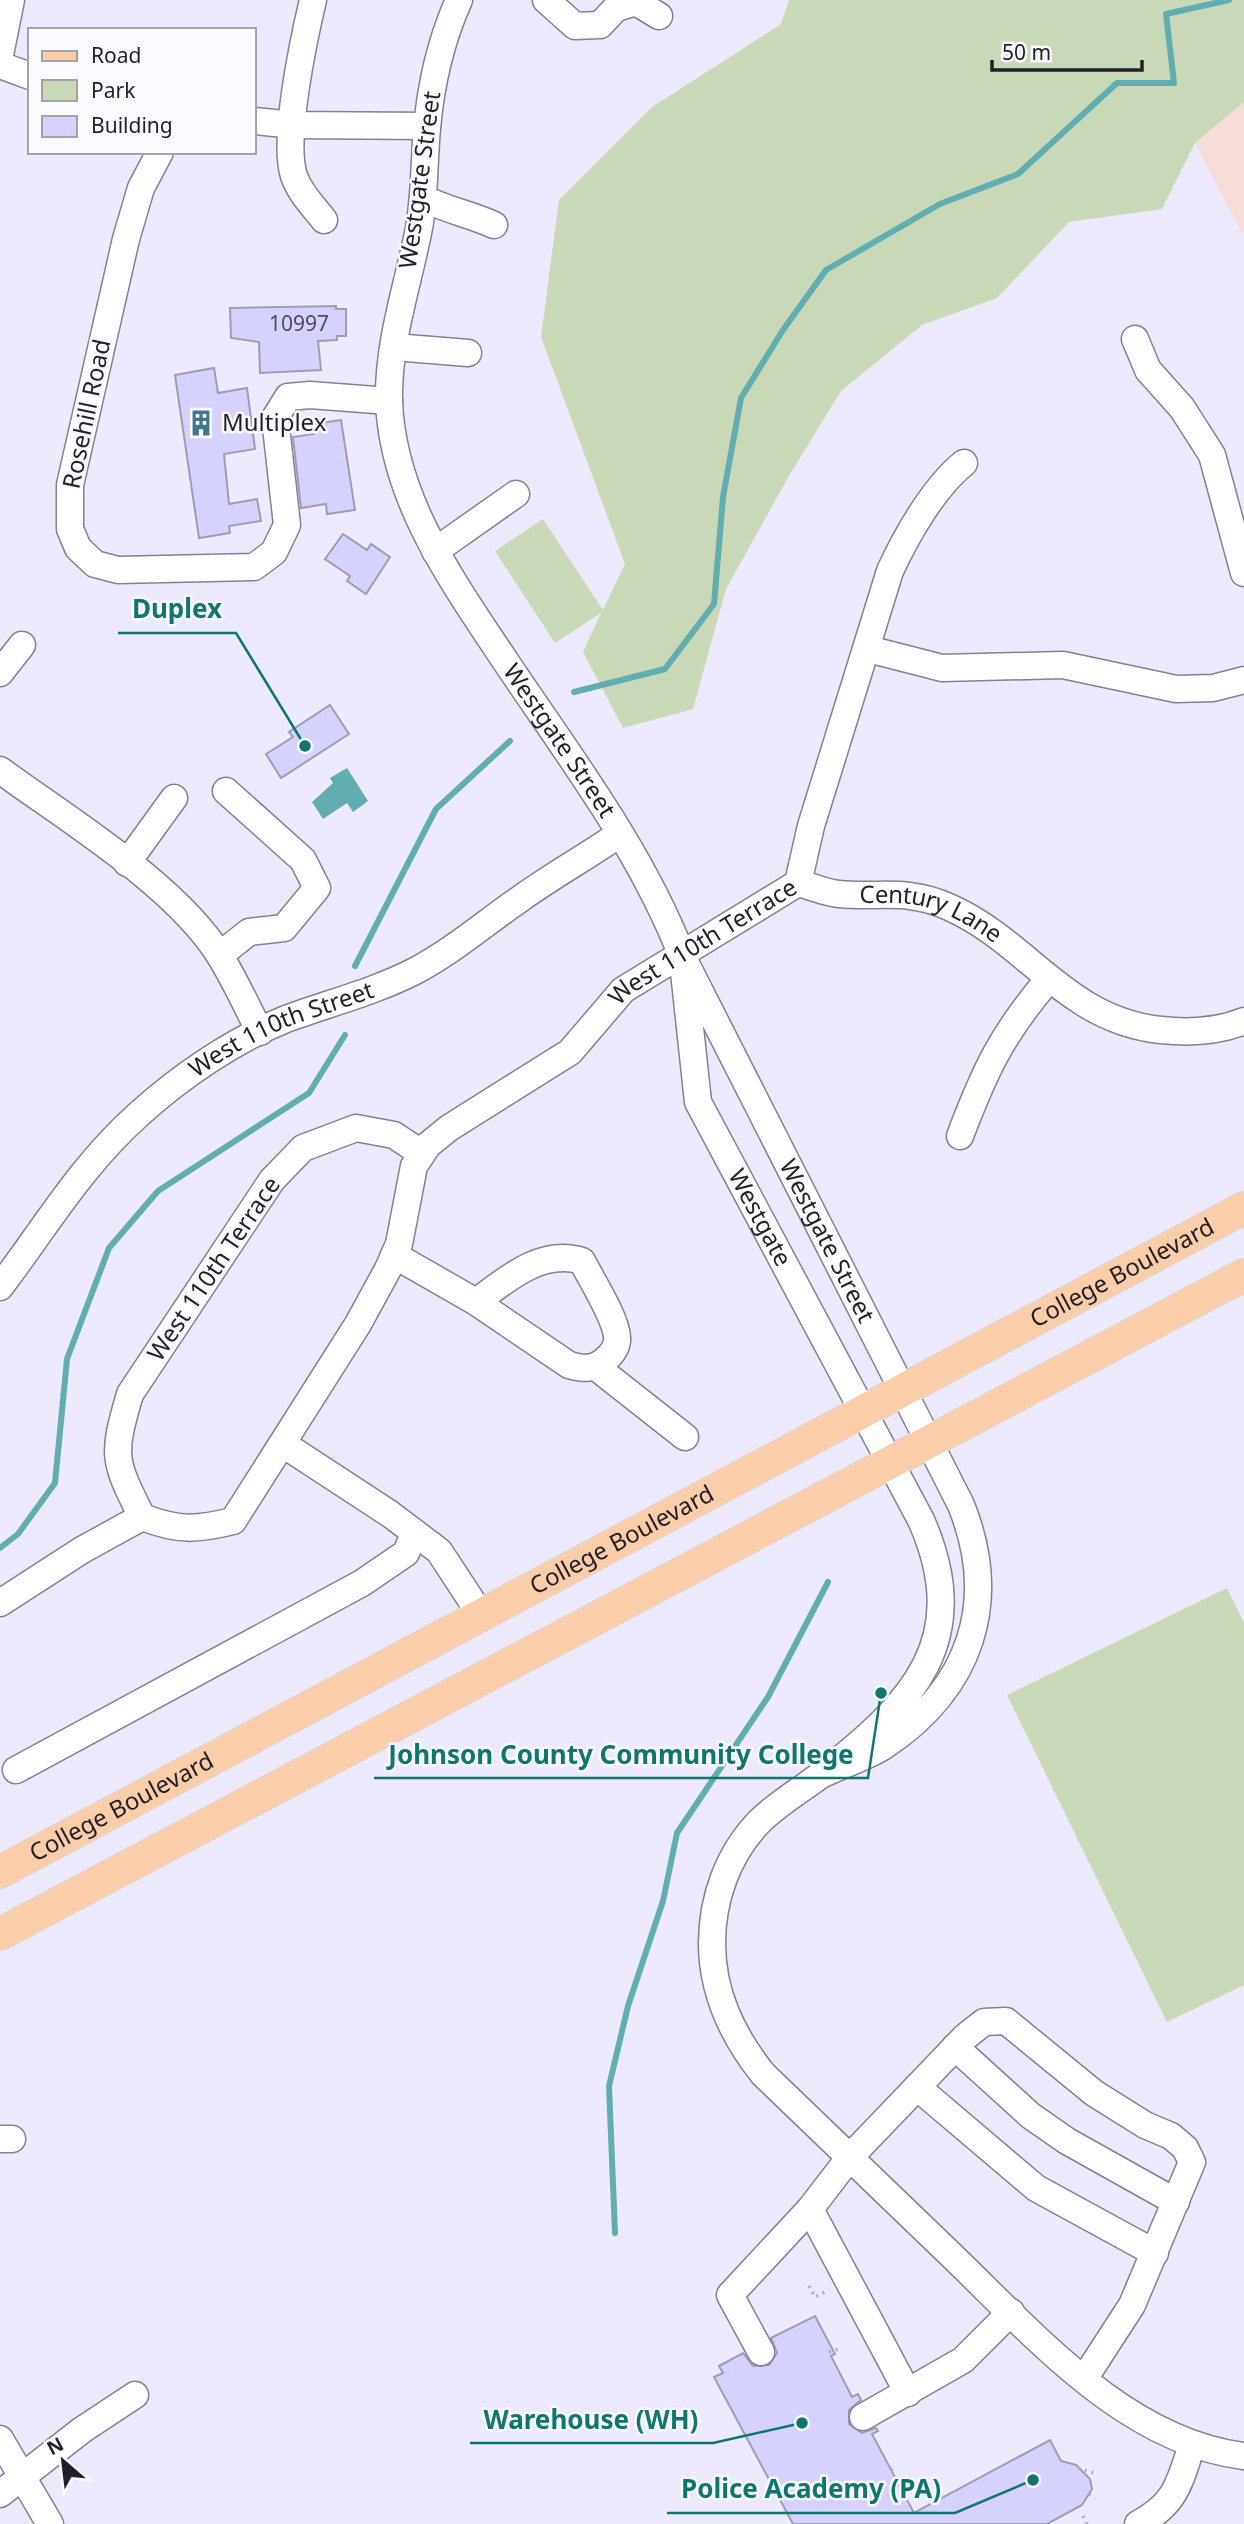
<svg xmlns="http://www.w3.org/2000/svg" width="1244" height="2524" viewBox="0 0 1244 2524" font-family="'Noto Sans',sans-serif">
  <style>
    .commercial { fill: #f7ddd7 }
    .green { fill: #c9d9b7 }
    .water { fill: #61adb0 }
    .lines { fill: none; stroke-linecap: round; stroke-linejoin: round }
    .stream { stroke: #61adb0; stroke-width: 6 }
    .building { fill: #d6d2ff; stroke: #9e9cb3; stroke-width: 2 }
    .minor-casing { stroke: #847f94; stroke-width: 29 }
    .major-casing { stroke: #d7d7d8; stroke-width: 34 }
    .path { stroke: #aeabba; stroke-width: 3.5; stroke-dasharray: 2 5; stroke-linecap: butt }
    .minor { stroke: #fff; stroke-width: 26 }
    .major { stroke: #fccda9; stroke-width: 32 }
    .labels { text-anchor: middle; stroke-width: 5; stroke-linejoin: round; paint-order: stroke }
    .number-label { font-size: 21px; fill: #4e4c5d }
    .street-label { font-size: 24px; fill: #211f27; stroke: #fbfaff }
    .poi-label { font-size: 24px; fill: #211f27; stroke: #fbfaff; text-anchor: start }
    .leader { fill: none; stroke: #0f766e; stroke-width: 2.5 }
    .callout-dot { fill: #0f766e; stroke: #fbfaff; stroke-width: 2.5 }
    .callout-label { font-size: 26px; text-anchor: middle; font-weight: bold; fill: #0f766e; stroke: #fbfaff; stroke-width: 5; stroke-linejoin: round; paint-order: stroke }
  </style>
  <rect width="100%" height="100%" fill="#eeeafd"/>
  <path class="commercial" d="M1244,102V237L1195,143Z"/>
  <path class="green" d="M789,0H1244V102L1195,143L1162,209L1069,222L997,298L922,325L841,391L790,474L726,589L693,709L623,728L583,652L601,613L555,643L495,551L543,519L603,610L625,564L541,337L559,200L652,107L781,24Z
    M1227,1588L1244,1623V1985L1167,2022L1007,1695Z"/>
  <path class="water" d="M347,768L368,801L353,812L347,803L323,819L312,802L333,783L330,778Z"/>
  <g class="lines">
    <path class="stream" d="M574,692L665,669L714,604L723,497L741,398L783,330L826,270L940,204L1018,174L1117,83H1174L1166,14L1229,0
      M355,966L436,809L510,741
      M0,1548L18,1534L55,1483L67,1359L109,1248L158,1191L309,1093L345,1035
      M615,2233L609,2086L628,2006L663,1901L677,1833L768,1697L828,1582"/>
  </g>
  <path class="building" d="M336,306V309H346V336H337V340L318,341L321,370L260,373L259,342L231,338L230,308Z
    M214,368L218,393L247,388L255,449L224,454L229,504L257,499L261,521L229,526L230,533L199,538L175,375Z
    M341,420L355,510L327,514L326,504L301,508L293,437L314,434L312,424Z
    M343,534L367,550L371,544L390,557L366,594L347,581L350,576L325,559Z
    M330,705L349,734L281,778L266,754L293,737L289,732Z
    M815,2316L835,2354L831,2356L852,2397L858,2394L861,2400L849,2410V2424L862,2433L876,2428L878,2431L872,2434L914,2513L1050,2440L1061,2461L1076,2465L1090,2479L1092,2489L1082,2505L1047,2524H793L714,2377L723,2373L719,2366L743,2353L753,2366L769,2365L777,2353L771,2338Z"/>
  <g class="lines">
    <g class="minor-casing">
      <g id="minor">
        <path d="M313,0C304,38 282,140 294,176C300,193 313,206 324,220"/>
        <path id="s1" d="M459,0C441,40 431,84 427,128C424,161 425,195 419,228C408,285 388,341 389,400C392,499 453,582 506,662C569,756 641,850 682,956L961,1505C1000,1602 971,1688 884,1746C865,1758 841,1765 821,1775"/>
        <path d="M546,0L575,26L600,25L616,8L636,2L659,16"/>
        <path d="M0,55L11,0"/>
        <path d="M0,65L30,76"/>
        <path d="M254,121L294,125L427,126"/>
        <path d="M160,152L141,188L126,239L70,485V529L78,548L95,564L118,570L254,567L274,552L287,525L275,418L288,397L310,395L389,401"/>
        <path d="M423,198C446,210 470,214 494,225"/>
        <path d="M1135,339L1148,370L1182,408L1212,455L1244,573"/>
        <path d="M394,347L468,353"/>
        <path d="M435,551L516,494"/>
        <path d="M868,649L942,668L1063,665L1176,689L1213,688L1244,680"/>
        <path d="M0,673L22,645"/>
        <path d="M0,770C68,820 176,885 220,956C235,980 247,1007 260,1032"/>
        <path d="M127,863L174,798"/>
        <path id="s2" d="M798,883C811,886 826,893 839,894C880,898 907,888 949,907C1028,942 1066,1020 1161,1030C1189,1033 1217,1032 1244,1021"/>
        <path d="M220,955L249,932L284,928L317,888L303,860L226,791"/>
        <path id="s3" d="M684,972L698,1102L921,1520C974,1640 913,1703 822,1774C801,1790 778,1803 759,1822C728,1854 712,1899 712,1943C712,1993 732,2035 763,2074C824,2133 886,2192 947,2251C1031,2331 1123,2441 1244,2456"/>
        <path d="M960,1136C985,1070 1002,1034 1048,980"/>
        <path id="s4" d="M421,1153L394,1135L356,1128L303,1148L272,1180L130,1394C112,1456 113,1459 142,1517C179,1531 196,1530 233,1521L358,1324L388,1269L399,1244L414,1166L428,1145L449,1128L570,1052L623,990L798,883L811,826L890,571C906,536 934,487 964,463"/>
        <path d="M394,1255L476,1302C507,1279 542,1248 582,1261C591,1279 616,1318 617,1337C618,1347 612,1354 605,1360C593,1370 583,1369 569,1365L476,1302"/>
        <path id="s5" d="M0,1287C47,1225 80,1167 139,1114C181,1076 234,1040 286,1019C329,1003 374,992 415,971C453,951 485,923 520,899C552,876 586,857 618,835"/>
        <path d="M596,1367L685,1437"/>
        <path d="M283,1444L390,1514L439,1551L481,1615"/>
        <path d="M0,1603L82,1550L142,1517"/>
        <path d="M16,1770L362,1583L406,1553L414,1534"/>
        <path d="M955,2047L1031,2116L1067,2141L1176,2202"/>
        <path d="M917,2087L1036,2188L1155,2253"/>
        <path d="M0,2139H12"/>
        <path d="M810,2209L908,2393"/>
        <path d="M761,2352L730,2295L810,2209L850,2157L965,2037L984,2022L1006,2021L1094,2093L1145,2125L1171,2136L1185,2148L1192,2162L1132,2305L1084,2379"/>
        <path d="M863,2417L963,2360L1011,2312"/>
        <path d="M0,2439L50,2524"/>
        <path d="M0,2494L82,2430L135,2395"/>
        <path d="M1138,2524C1176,2504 1179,2484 1192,2445"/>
      </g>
    </g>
    <g class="major-casing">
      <g id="major">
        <path id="s6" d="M0,1872L1244,1208"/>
        <path d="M0,1934L1244,1275"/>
      </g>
    </g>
    <path class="path" d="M809,2286L815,2297L829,2290
      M829,2352L842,2348
      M1078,2468L1094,2473
      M891,2470L894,2469
      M1089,2494L1095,2498
      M1083,2516L1087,2524"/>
    <use href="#minor" class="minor"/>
    <use href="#major" class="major"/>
  </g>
  <defs>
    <g id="building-bare" transform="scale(2.1)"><path d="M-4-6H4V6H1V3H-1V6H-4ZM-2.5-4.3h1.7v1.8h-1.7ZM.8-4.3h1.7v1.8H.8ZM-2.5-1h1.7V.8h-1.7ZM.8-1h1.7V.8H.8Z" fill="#3d7890" stroke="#fbfaff" stroke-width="2.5" paint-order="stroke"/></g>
  </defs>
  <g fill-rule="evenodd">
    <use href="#building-bare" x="201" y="423"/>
  </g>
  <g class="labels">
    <g class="number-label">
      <text x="299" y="331">10997</text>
    </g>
    <g class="street-label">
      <text transform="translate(420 180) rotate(-82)" y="8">Westgate Street</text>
      <text transform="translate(87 414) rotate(-78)" y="8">Rosehill Road</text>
      <text dy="8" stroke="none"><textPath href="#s1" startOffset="794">Westgate Street</textPath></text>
      <text dy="8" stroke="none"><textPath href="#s2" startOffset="138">Century Lane</textPath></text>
      <text dy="8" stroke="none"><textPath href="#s4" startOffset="1424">West 110th Terrace</textPath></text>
      <text dy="8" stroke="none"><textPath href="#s5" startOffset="390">West 110th Street</textPath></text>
      <text dy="8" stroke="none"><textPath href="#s3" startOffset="262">Westgate</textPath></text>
      <text dy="8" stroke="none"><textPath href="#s1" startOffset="1362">Westgate Street</textPath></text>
      <text transform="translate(214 1269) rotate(-56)" y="8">West 110th Terrace</text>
      <text dy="8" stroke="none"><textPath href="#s6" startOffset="1272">College Boulevard</textPath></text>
      <text dy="8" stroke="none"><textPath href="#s6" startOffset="705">College Boulevard</textPath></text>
      <text dy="8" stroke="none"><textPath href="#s6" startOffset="138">College Boulevard</textPath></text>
    </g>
    <g class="poi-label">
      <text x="222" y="431">Multiplex</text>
    </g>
  </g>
  <path class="leader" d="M305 746L236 633H118M881 1693L868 1778H374M802 2423L713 2443H470M1033 2480L955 2513H667"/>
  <g class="callout-dot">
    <circle cx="305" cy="746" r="7"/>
    <circle cx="881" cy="1693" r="7"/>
    <circle cx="802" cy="2423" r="7"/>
    <circle cx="1033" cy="2480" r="7"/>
  </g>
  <g class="callout-label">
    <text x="177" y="618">Duplex</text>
    <text x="621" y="1764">Johnson County Community College</text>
    <text x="591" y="2429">Warehouse (WH)</text>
    <text x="811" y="2498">Police Academy (PA)</text>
  </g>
  <rect x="28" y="28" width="228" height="126" fill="#fbfaff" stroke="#a4a2a9" stroke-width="2"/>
  <rect x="42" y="51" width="35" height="10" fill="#fccda9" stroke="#a4a2a9" stroke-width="2"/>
  <text x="91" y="63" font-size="21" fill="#211f27">Road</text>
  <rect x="42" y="80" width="35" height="21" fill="#c9d9b7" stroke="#a4a2a9" stroke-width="2"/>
  <text x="91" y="98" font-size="21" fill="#211f27">Park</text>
  <rect x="42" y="116" width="35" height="21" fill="#d6d2ff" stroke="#a4a2a9" stroke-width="2"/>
  <text x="91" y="133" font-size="21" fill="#211f27">Building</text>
  <g transform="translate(63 2461) rotate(332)" stroke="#fbfaff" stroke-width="5" paint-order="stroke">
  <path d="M0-5L12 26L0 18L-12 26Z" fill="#211f27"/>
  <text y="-10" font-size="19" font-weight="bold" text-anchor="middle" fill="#211f27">N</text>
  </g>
  <path d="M992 60v10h150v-10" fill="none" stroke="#211f27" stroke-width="3.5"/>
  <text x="1002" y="60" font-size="21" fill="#211f27" stroke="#fbfaff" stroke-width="5" paint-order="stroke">50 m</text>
</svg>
